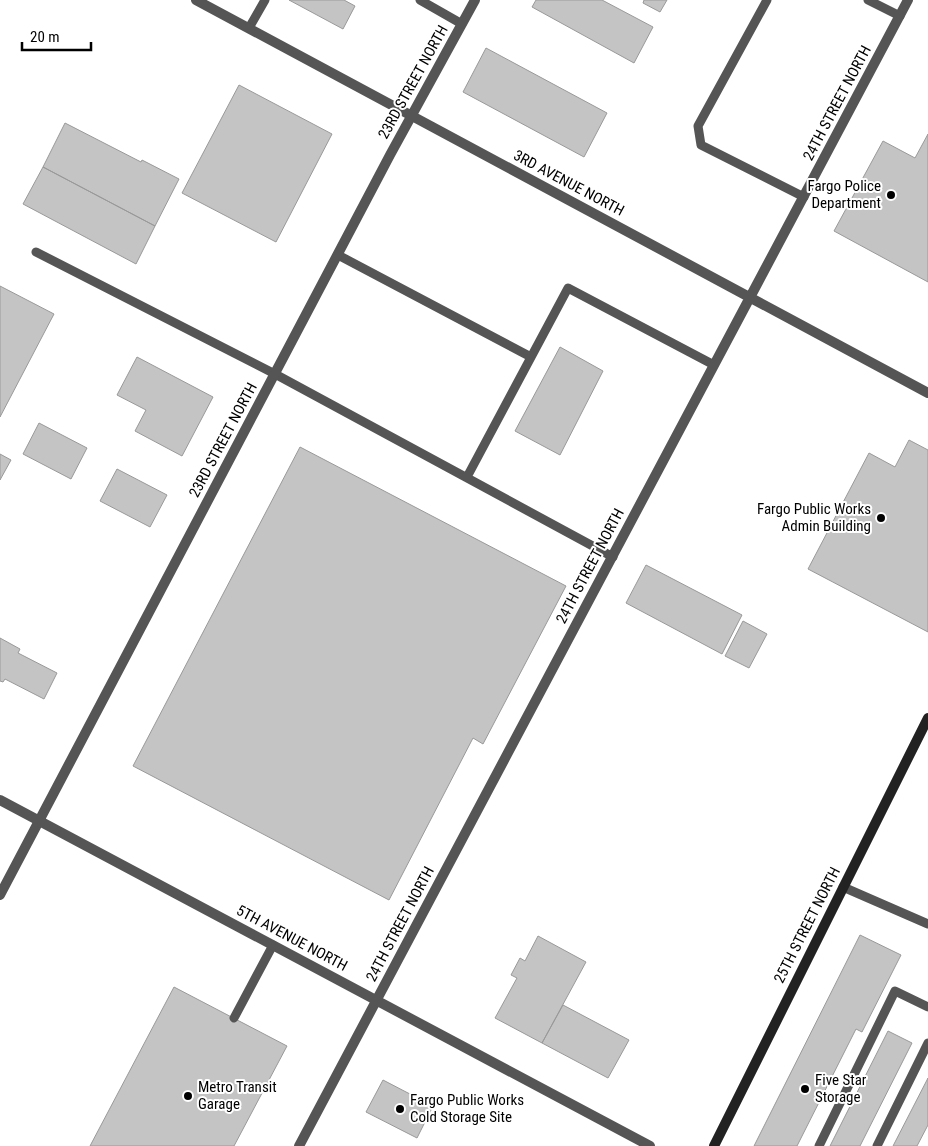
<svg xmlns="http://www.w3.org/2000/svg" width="928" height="1146" viewBox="0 0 928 1146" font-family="'Roboto Condensed',sans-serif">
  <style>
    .building { fill: #c4c4c4; stroke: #999 }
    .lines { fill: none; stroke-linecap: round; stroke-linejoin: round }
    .service { stroke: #555; stroke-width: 9 }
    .minor { stroke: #555; stroke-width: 10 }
    .secondary { stroke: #222; stroke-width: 10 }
    .poi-dot { fill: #000; stroke: #fff; stroke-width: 2 }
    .labels { text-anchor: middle; stroke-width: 4; stroke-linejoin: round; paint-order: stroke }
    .street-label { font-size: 15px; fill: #000; stroke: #fff }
    .poi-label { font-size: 15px; fill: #000; stroke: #fff; text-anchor: start }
  </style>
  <rect width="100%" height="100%" fill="#fff"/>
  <path class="building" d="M289,0H344L355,6L343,29Z
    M536,0H602L653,27L634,63L532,7Z
    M644,0H667L660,12L643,3Z
    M486,48L607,113L584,157L463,92Z
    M239,85L332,134L276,242L182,193Z
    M65,123L141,162L142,160L179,179L155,226L43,167Z
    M928,134V282L834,231L883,141L915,158Z
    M43,167L155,226L136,264L23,204Z
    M0,286L54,314L0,417Z
    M560,347L603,371L560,455L515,431Z
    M137,357L213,397L182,456L135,431L146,410L117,395Z
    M39,423L87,448L71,479L23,454Z
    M909,440L928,450V632L808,569L869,453L895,467Z
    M300,447L566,586L483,744L473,738L389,900L133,766Z
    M0,454L11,460L0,480Z
    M117,469L167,495L150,527L100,501Z
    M646,565L742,615L722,654L626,603Z
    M743,621L767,634L749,668L725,656Z
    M0,638L20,649L18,653L57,673L44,699L5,679L3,682L0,681Z
    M860,935L901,955L862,1032L856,1029L797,1146H754Z
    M538,936L586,962L542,1043L495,1018L517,978L511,975L520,958L525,961Z
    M174,987L287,1046L234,1146H90Z
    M563,1005L629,1040L608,1078L542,1043Z
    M888,1031L912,1043L860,1146H830Z
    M928,1078V1125L917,1146H893Z
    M383,1080L433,1106L417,1138L366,1112Z"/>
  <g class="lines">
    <path class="service" d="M420,0L462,24
      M767,0L698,126L701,145L804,197
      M868,0L900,16
      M249,28L265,0
      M36,252L275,374L613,557
      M338,255L531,357
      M467,477L568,288L714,365
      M843,887L928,924
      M234,1018L273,945
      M819,1146L895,991L928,1007
      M877,1146L928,1043"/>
    <path class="minor" d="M196,0L928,393
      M0,800L650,1146
      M0,895L390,155L475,0
      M299,1146L908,0"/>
    <path class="secondary" d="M714,1146L928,718"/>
  </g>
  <g class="poi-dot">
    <circle cx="891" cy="195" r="5"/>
    <circle cx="881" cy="518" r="5"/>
    <circle cx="805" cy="1089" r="5"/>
    <circle cx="188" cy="1096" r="5"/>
    <circle cx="400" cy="1109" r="5"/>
  </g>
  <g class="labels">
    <g class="street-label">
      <text transform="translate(413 82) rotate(-61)" y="5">23RD STREET NORTH</text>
      <text transform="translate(837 103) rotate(-62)" y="5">24TH STREET NORTH</text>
      <text transform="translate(569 183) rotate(28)" y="5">3RD AVENUE NORTH</text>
      <text transform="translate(223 440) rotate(-62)" y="5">23RD STREET NORTH</text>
      <text transform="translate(590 566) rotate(-62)" y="5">24TH STREET NORTH</text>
      <text transform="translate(400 924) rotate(-62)" y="5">24TH STREET NORTH</text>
      <text transform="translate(807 925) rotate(-63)" y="5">25TH STREET NORTH</text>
      <text transform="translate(292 938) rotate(28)" y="5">5TH AVENUE NORTH</text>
    </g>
    <g class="poi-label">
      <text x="881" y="191" text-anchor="end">Fargo Police<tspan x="881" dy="17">Department</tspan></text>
      <text x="871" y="514" text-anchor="end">Fargo Public Works<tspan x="871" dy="17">Admin Building</tspan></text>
      <text x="815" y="1085">Five Star<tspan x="815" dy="17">Storage</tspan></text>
      <text x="198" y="1092">Metro Transit<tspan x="198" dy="17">Garage</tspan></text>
      <text x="410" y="1105">Fargo Public Works<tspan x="410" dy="17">Cold Storage Site</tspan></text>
    </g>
  </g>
  <path d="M22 42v8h69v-8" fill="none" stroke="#000000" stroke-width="2.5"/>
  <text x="30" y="42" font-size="15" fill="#000000" stroke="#ffffff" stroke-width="4" paint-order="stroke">20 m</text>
</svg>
